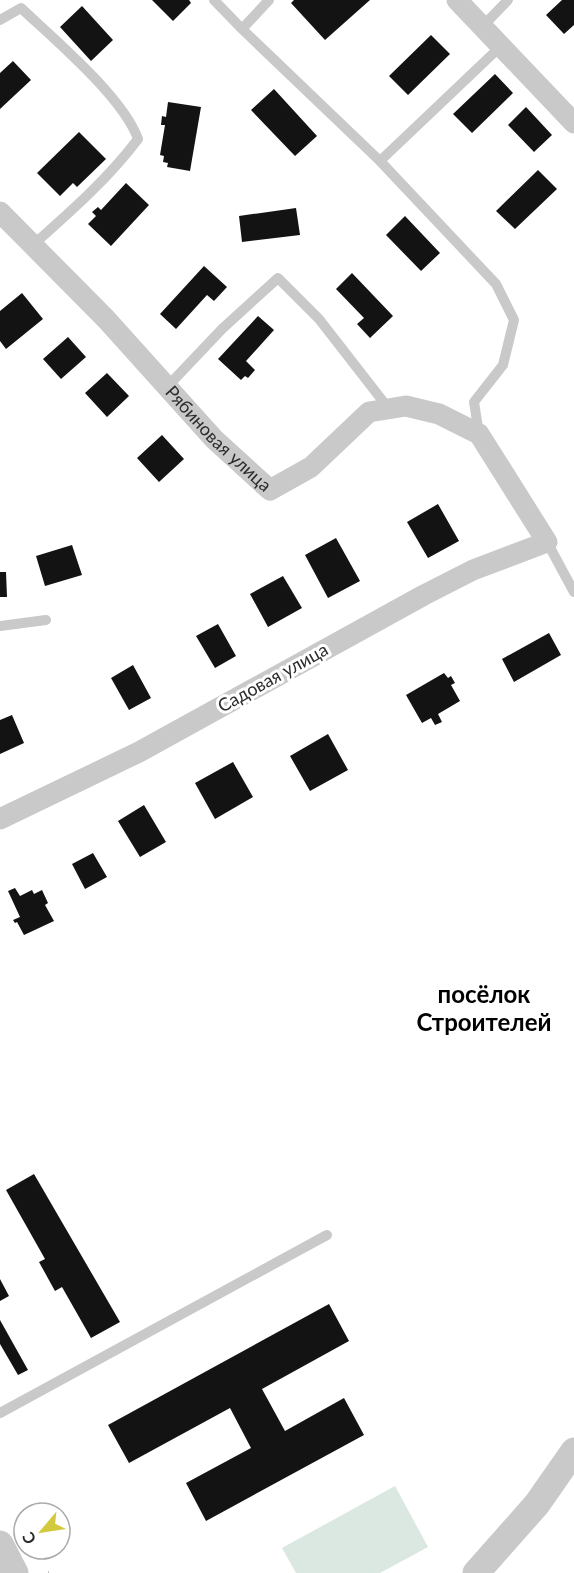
<svg xmlns="http://www.w3.org/2000/svg" width="574" height="1573" viewBox="0 0 574 1573" font-family="Lato,sans-serif">
  <style>
    .green { fill: #dae8e1 }
    .building { fill: #131313 }
    .lines { fill: none; stroke-linecap: round; stroke-linejoin: round }
    .path { stroke: #c6c6c6; stroke-width: 4; stroke-dasharray: 3 3; stroke-linecap: butt }
    .service { stroke: #c9c9c9; stroke-width: 10 }
    .minor { stroke: #c9c9c9; stroke-width: 21 }
    .tertiary { stroke: #c9c9c9; stroke-width: 27 }
    .labels { text-anchor: middle; stroke-width: 6; stroke-linejoin: round; paint-order: stroke }
    .street-label { font-size: 18px; fill: #2c2c2c; stroke: #fff }
    .district-label { font-size: 24px; font-weight: bold; fill: #000; stroke: #fff }
  </style>
  <rect width="100%" height="100%" fill="#fff"/>
  <path class="green" d="M395,1486L428,1547L380,1573H296L282,1548Z"/>
  <path class="building" d="M152,0H189L191,3L173,21Z
    M294,0H370L325,40L291,3Z
    M562,0H574V25L564,34L546,15Z
    M82,6L113,40L91,61L60,27Z
    M431,35L450,54L408,95L389,76Z
    M13,61L31,80L0,109V73Z
    M495,74L513,93L472,133L453,114Z
    M274,89L317,136L295,156L251,110Z
    M168,102L201,107L190,171L167,167L168,163L163,162L164,156L160,155L165,125H161L162,116L166,117Z
    M526,107L552,135L534,152L508,125Z
    M79,132L106,159L77,187L73,183L60,196L37,173Z
    M538,170L557,189L515,229L496,211Z
    M126,183L149,205L111,246L88,224L96,216L92,212L98,207L101,210Z
    M296,208L300,235L242,242L239,216Z
    M405,216L440,253L421,271L386,235Z
    M204,266L227,287L214,301L207,295L176,329L160,314Z
    M352,273L393,316L370,338L357,324L364,318L336,289Z
    M22,293L43,319L6,349L0,341V311Z
    M258,316L274,330L246,361L255,370L248,378L245,376L241,380L218,359Z
    M68,337L86,357L61,379L43,359Z
    M107,373L129,396L107,417L85,393Z
    M162,435L184,459L159,482L137,458Z
    M438,504L459,541L428,558L407,522Z
    M336,538L360,581L328,598L305,555Z
    M72,545L82,575L45,586L36,556Z
    M0,572H6L7,597H0Z
    M283,576L302,608L268,627L250,594Z
    M218,624L236,656L215,668L196,636Z
    M549,633L561,655L514,682L502,659Z
    M133,665L151,698L129,710L111,678Z
    M444,673L448,678L451,676L455,683L451,685L460,701L438,714L442,722L435,725L431,718L422,723L406,695Z
    M12,715L24,743L0,754V720Z
    M328,734L348,770L310,791L290,756Z
    M233,762L253,797L215,819L195,783Z
    M144,805L166,842L140,857L118,821Z
    M93,853L107,877L85,889L72,864Z
    M15,888L20,896L32,890L34,894L42,890L48,903L45,905L54,921L24,935L17,922L15,923L13,920L20,917L8,891Z
    M34,1174L120,1322L91,1338L62,1287L55,1291L39,1262L45,1259L6,1190Z
    M0,1279L9,1296L0,1301Z
    M329,1304L349,1341L262,1389L285,1431L344,1398L364,1435L206,1521L186,1483L251,1448L230,1408L129,1463L108,1425Z
    M0,1320L28,1370L18,1375L0,1344Z"/>
  <g class="lines">
    <path class="path" d="M48,1573H49"/>
    <path class="service" d="M214,0L242,29
      M269,0L242,29L380,161L496,284L514,320L503,365L474,402L479,434
      M0,20L21,8C55,40 123,97 138,139C108,179 70,212 33,245
      M482,27L508,0
      M380,161L501,46
      M167,387L222,329L278,278L319,319L389,409
      M547,542L574,592
      M0,626L46,620
      M0,1413L327,1235"/>
    <g class="minor">
      <path d="M457,0L574,123"/>
      <path id="s1" d="M0,212L106,319L214,439L270,490L311,467L369,412L406,406L439,414L479,434L547,542L473,570L424,595L139,752L0,819"/>
    </g>
    <path class="tertiary" d="M0,1544L15,1573
      M476,1573L537,1504L574,1451"/>
  </g>
  <g class="labels">
    <g class="street-label">
      <text dy="6" stroke="none"><textPath href="#s1" startOffset="315">Рябиновая улица</textPath></text>
      <text transform="translate(273 678) rotate(-29)" y="6">Садовая улица</text>
    </g>
    <g class="district-label">
      <text x="484" y="1003">посёлок<tspan x="484" dy="28">Строителей</tspan></text>
    </g>
  </g>
  <g transform="translate(42 1531) rotate(241)"><circle r="28" fill="#ffffff" stroke="#ababab" stroke-width="1.5"/>
  <path d="M0-4.5L10 22L0 15L-10 22Z" fill="#d3c93d"/>
  <text y="-9" font-size="16" font-weight="bold" text-anchor="middle" fill="#2c2c2c">С</text>
  </g>
</svg>
